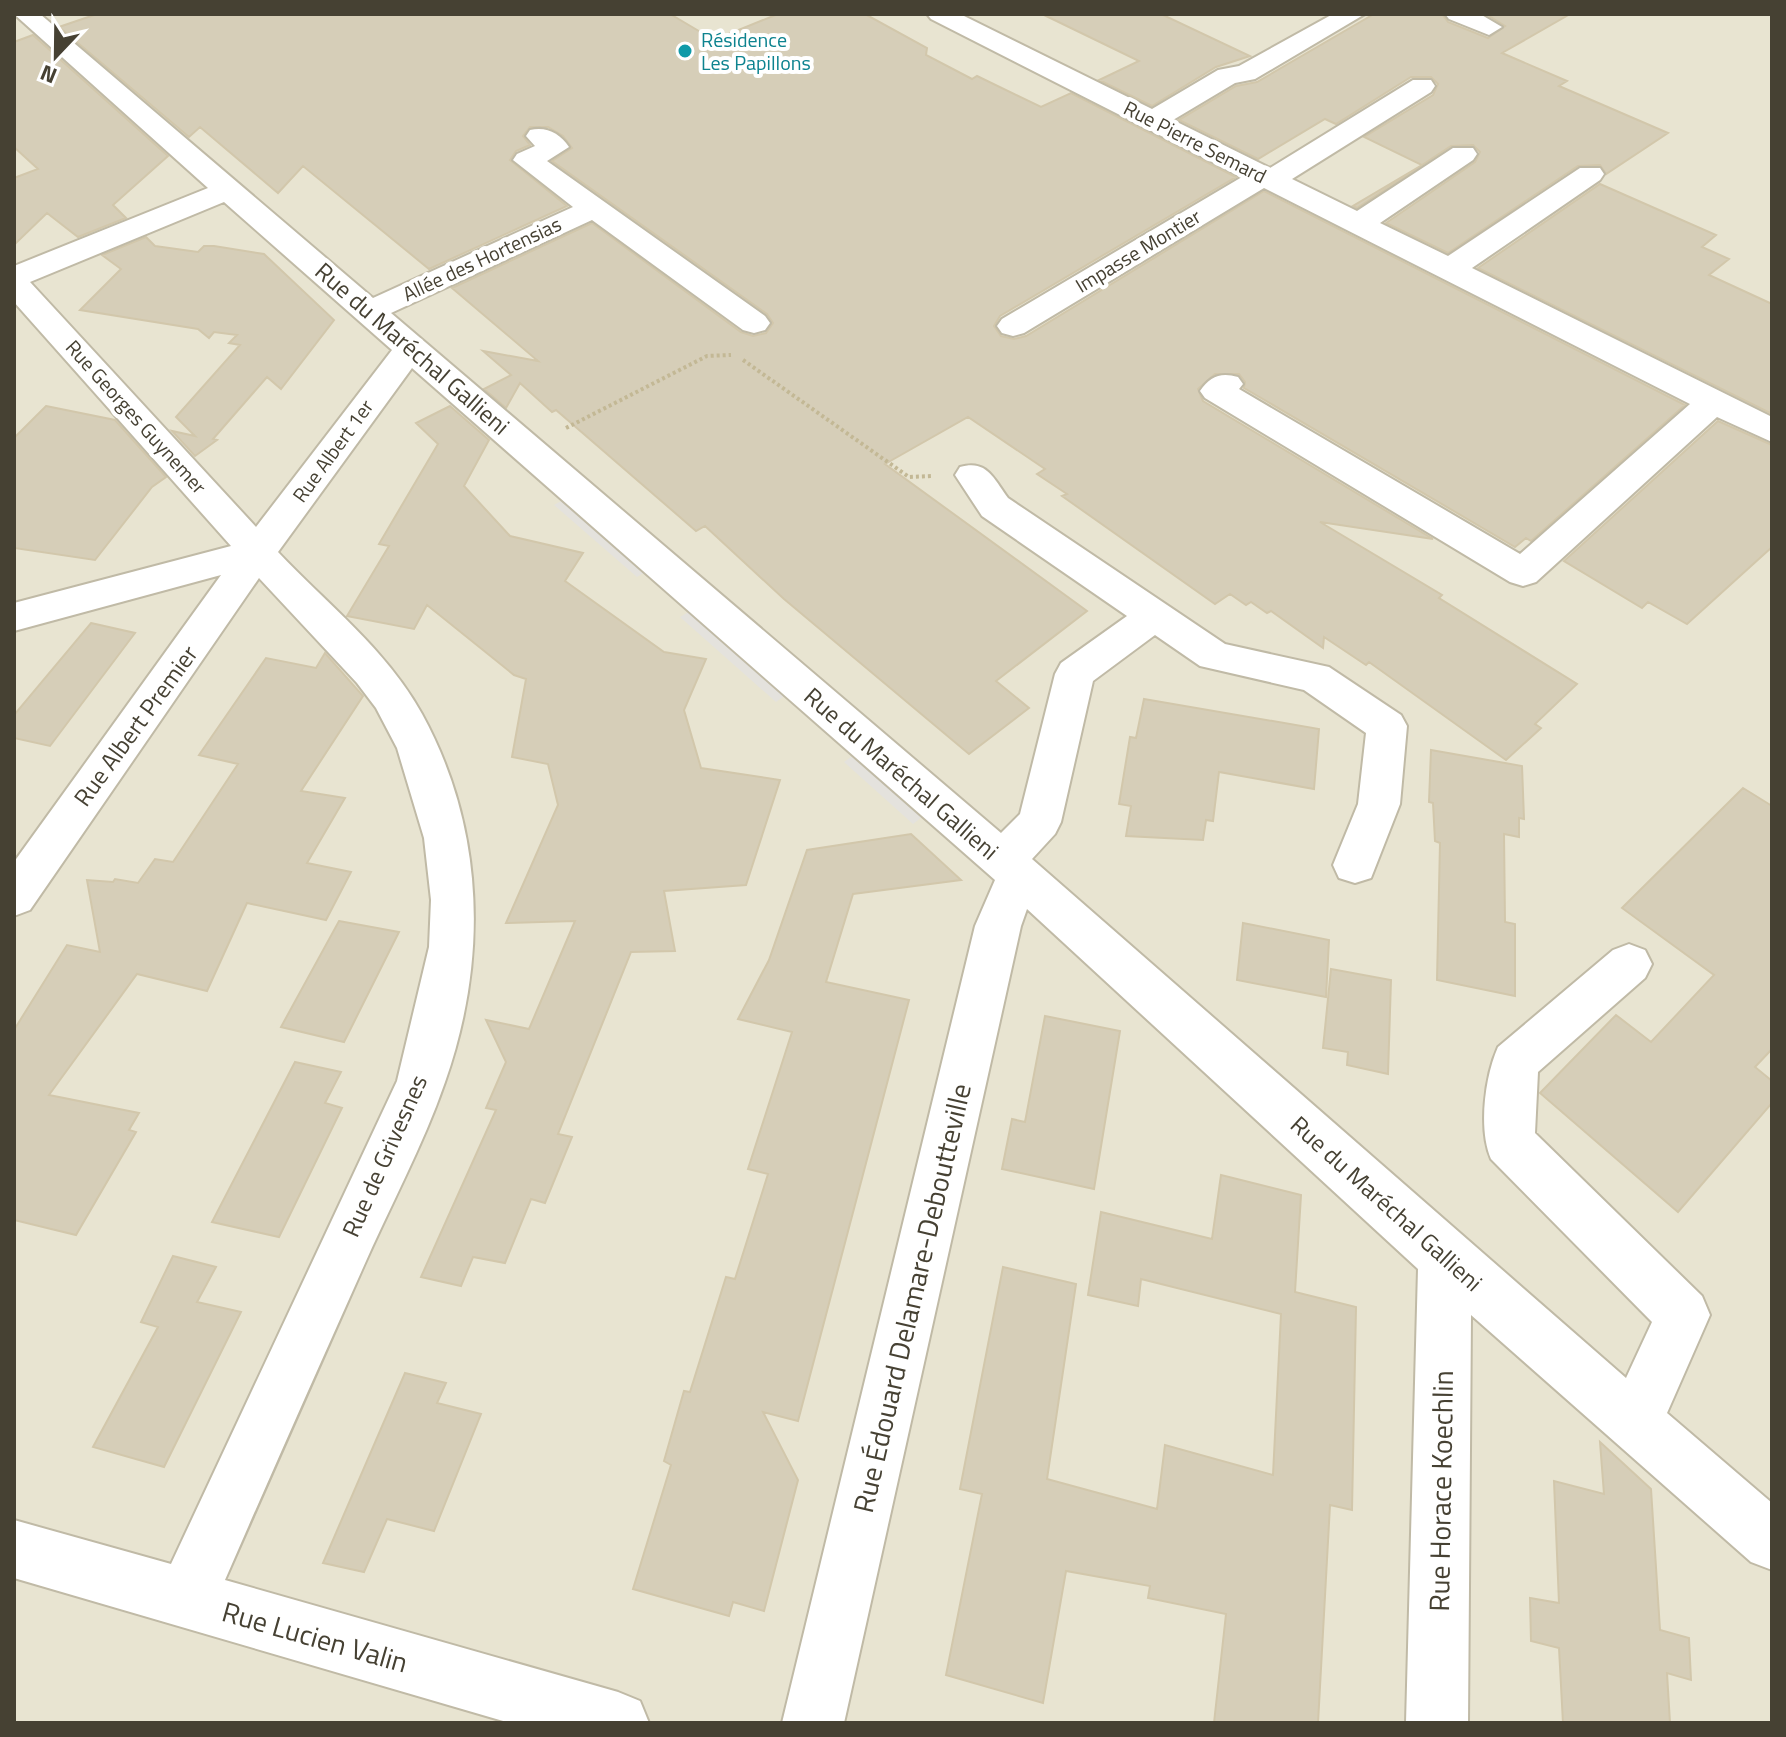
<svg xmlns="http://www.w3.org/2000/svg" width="1786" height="1737" viewBox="0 0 1786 1737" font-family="'Titillium Web',sans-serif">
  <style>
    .residential { fill: #e8e4d1 }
    .parking { fill: #e4e2dd }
    .building { fill: #d6ceb8; stroke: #d2c7ab; stroke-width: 2 }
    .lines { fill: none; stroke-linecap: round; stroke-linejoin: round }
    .minor-casing { stroke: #c0baa6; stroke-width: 4 }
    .path { stroke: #c3b895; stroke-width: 4; stroke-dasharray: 3 3; stroke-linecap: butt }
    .minor { fill: #fff; fill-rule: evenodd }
    .culture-dot { fill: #0f9aa8; stroke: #fff; stroke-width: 3 }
    .labels { text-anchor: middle; stroke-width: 8; stroke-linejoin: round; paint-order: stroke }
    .far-culture-label { font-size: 20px; fill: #0d838f; stroke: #fff; text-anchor: start }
    .far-street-label { font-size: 20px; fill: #464133; stroke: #fff }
    .street-label { font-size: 24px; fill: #464133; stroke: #fff }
    .near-street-label { font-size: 28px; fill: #464133; stroke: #fff }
  </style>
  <rect width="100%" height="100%" fill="#f4f1e4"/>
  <path class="residential" d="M14,14H1772V1723H14Z"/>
  <path class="parking" d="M565,499L647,571L637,577L554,505Z
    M692,610L787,694L776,702L680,617Z
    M855,754L926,814L913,824L844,762Z"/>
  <path class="building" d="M97,14H670L714,40L778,14H865L927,48L926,55L972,79L977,76L1041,107L1071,93L1236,177L1000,316L994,326L1001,336L1014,339L1026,336L1264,191L1685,405L1531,541L1526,538L1515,547L1244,388L1245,382L1239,374H1215L1198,389L1203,401L1433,539L1320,522L1442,595L1439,598L1577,684L1535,724L1541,728L1506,760L1369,662L1366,665L1324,637L1323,648L1271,611L1267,613L1251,602L1246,605L1230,594L1215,604L1062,496L1067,494L1037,474L1045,469L968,417L885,464L1087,611L996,681L1029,708L969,754L784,599L705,526L696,531L556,410L552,412L520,383L506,408L484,389L511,375L483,351L538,361L452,288L592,223L741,332L753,336L766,333L773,323L767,314L552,161L572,148L563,136L548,127H530L523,136L530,145L516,151L510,160L567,206L429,269L303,166L278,193L200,127L189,137L59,27Z
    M1042,14H1161L1250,56L1216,67L1152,106L1099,80L1139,61Z
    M1374,14H1442L1448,22L1488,38L1505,26L1486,14H1570L1502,53L1567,81L1559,86L1668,133L1606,174L1600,165L1578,166L1448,253L1386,223L1475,162L1480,152L1473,145L1451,146L1357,208L1353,206L1422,165L1364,137L1433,95L1438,84L1431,77H1411L1336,124L1325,119L1258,159L1179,120L1236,86L1257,82Z
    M33,35L168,156L113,205L126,218L78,237L47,213L14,245V178L38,169L14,147V42Z
    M1600,184L1716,235L1702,247L1729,259L1709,275L1772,304V414L1478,268Z
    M146,237L155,246L198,252L204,246H214L264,254L334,320L281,389L267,377L213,439L217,440L195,456L172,431L195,436L176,417L240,345L229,343L237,335L214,332L209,338L198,329L80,310L121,269L102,255Z
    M46,406L115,420L166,477L152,487L95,560L14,548V438Z
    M450,406L489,440L464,486L510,536L583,553L565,581L664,652L706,659L684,710L701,768L780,780L746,885L664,891L675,951L631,952L558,1134L572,1137L545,1203L531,1199L505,1263L473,1257L461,1286L421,1277L496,1110L486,1108L506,1062L486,1020L529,1029L575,921L506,923L558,805L548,764L512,757L526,679L514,675L427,605L414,629L347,616L389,546L379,544L438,444L416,423Z
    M1718,421L1772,445V547L1687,624L1648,602L1642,608L1564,561Z
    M91,623L135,633L50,746L14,738V715Z
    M325,653L363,696L301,791L345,798L307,863L351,872L326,920L247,903L207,991L137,974L49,1095L139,1113L129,1130L136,1132L76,1235L14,1220V1030L67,945L100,952L87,880L113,882L115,879L138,883L155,859L173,862L238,764L199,755L266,658L316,668Z
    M1144,699L1319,729L1314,789L1219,772L1213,821L1206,820L1203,840L1126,836L1131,806L1119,804L1130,737L1136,738Z
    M1431,750L1522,766L1524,819L1519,818V837L1504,834L1505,922L1515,924V996L1437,980L1440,843L1435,841L1433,803L1429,802Z
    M1743,788L1772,806V1049L1755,1067L1772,1081V1103L1678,1212L1540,1093L1616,1015L1651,1042L1714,975L1622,908Z
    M911,834L961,880L853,894L826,982L909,1000L798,1421L763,1412L798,1480L764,1611L733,1602L729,1616L633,1589L671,1465L664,1461L684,1391L690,1392L726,1277L735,1279L768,1174L748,1169L792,1032L738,1019L769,960L807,850Z
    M339,921L399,932L344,1042L281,1027Z
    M1243,923L1329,940L1326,997L1237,980Z
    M1331,969L1391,980L1388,1074L1347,1065L1348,1052L1323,1048Z
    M1045,1016L1120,1031L1094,1189L1002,1169L1012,1119L1025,1122Z
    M295,1062L341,1072L325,1103L342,1108L279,1237L212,1222Z
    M1221,1175L1301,1195L1295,1292L1356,1307L1352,1510L1330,1505L1318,1723H1214L1226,1614L1148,1598L1150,1586L1066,1571L1043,1703L946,1675L982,1494L960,1489L1003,1267L1076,1284L1047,1479L1157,1509L1165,1445L1273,1475L1281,1314L1141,1279L1138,1306L1088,1295L1101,1212L1212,1239Z
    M173,1256L216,1267L197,1302L241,1312L164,1467L93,1447L158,1327L141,1322Z
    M405,1373L446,1383L437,1403L481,1414L434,1531L387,1519L364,1572L323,1563Z
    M1600,1442L1651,1489L1660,1630L1689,1638L1691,1680L1667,1673L1670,1723H1563L1559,1648L1531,1641L1530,1598L1559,1603L1554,1481L1604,1494Z"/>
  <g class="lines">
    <g class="minor-casing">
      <path id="minor" d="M14,14H40L373,298L573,207L513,160L517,154L535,146L526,136L530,130C546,126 560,133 569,147L547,161L765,316L770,323L765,330L754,333L743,330L592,220L391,313L1001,833L1020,814L1055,674L1061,663L1127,616L982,516L955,475L960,467C987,459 994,479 1008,498L1225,644L1329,667L1401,715L1407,726L1400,804L1371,878L1355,883L1339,878L1333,865L1358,804L1366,733L1304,690L1200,666L1155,635L1093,681L1061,822L1055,834L1032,859L1626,1378L1652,1322L1491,1159C1478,1129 1485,1076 1498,1047L1613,950L1629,944L1645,950L1652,964L1645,978L1538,1072L1535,1133L1702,1296L1710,1315L1667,1413L1772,1503V1570L1751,1562L1471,1315L1468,1723H1406L1418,1269L1027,909L1021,926L844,1723H782L975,926L995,880L412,368L278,552C327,604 387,650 422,714C485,829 488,960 445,1082C423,1146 389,1208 362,1270C316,1373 270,1476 225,1580L618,1692L640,1701L649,1723H510L14,1578V1520L171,1564L397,1081L429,947L431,900L424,838L397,748L376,708L357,683L259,578L30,910L14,916V862L221,575L14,631V603L231,546L14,302V266L208,188ZM224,202L392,350L256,527L30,282Z
        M927,14H960L1152,109L1218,70L1239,66L1333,14H1365L1255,79L1235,83L1173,120L1270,168L1413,80H1431L1435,86L1431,92L1292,179L1357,211L1453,148H1473L1477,154L1473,160L1380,223L1448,256L1580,168H1600L1604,174L1600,180L1472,268L1772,417V442L1717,417L1536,582L1523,586L1510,582L1205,398L1200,391C1210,376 1221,372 1238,377L1243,384L1239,389L1520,554L1690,404L1264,188L1024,333L1013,336L1002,333L997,326L1002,319L1242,177L931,19Z
        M1445,14H1480L1502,27L1489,35L1449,19Z"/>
    </g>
    <path class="path" d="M743,360L909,477L932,476
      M566,428L707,356L731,355"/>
    <use href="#minor" class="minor"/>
  </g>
  <circle class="culture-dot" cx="685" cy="51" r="8"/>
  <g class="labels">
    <g class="far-culture-label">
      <text x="701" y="47">Résidence<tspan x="701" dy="23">Les Papillons</tspan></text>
    </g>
    <g class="far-street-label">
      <text transform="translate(1195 142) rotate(27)" y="7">Rue Pierre Semard</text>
      <text transform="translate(1138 251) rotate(-31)" y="7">Impasse Montier</text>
      <text transform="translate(482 259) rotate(-25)" y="7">Allée des Hortensias</text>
      <text transform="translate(136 417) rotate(48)" y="7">Rue Georges Guynemer</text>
      <text transform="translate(333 451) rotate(-54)" y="7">Rue Albert 1er</text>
    </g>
    <g class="street-label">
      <text transform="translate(412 349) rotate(41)" y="8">Rue du Maréchal Gallieni</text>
      <text transform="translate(136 726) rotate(-54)" y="8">Rue Albert Premier</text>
      <text transform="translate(901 774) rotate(41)" y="8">Rue du Maréchal Gallieni</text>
      <text transform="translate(385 1156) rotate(-66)" y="8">Rue de Grivesnes</text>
      <text transform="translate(1386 1204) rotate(42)" y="8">Rue du Maréchal Gallieni</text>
    </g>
    <g class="near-street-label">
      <text transform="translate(912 1298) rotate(-77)" y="10">Rue Édouard Delamare-Deboutteville</text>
      <text transform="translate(1441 1491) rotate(-89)" y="10">Rue Horace Koechlin</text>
      <text transform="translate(315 1637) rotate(16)" y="10">Rue Lucien Valin</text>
    </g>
  </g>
  <rect width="1786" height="1737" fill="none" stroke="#464133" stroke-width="32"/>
  <g transform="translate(56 56) rotate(202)" stroke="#ffffff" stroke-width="6" paint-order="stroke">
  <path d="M0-6L14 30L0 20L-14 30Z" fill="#464133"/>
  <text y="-12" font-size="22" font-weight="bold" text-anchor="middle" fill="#464133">N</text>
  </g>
</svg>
